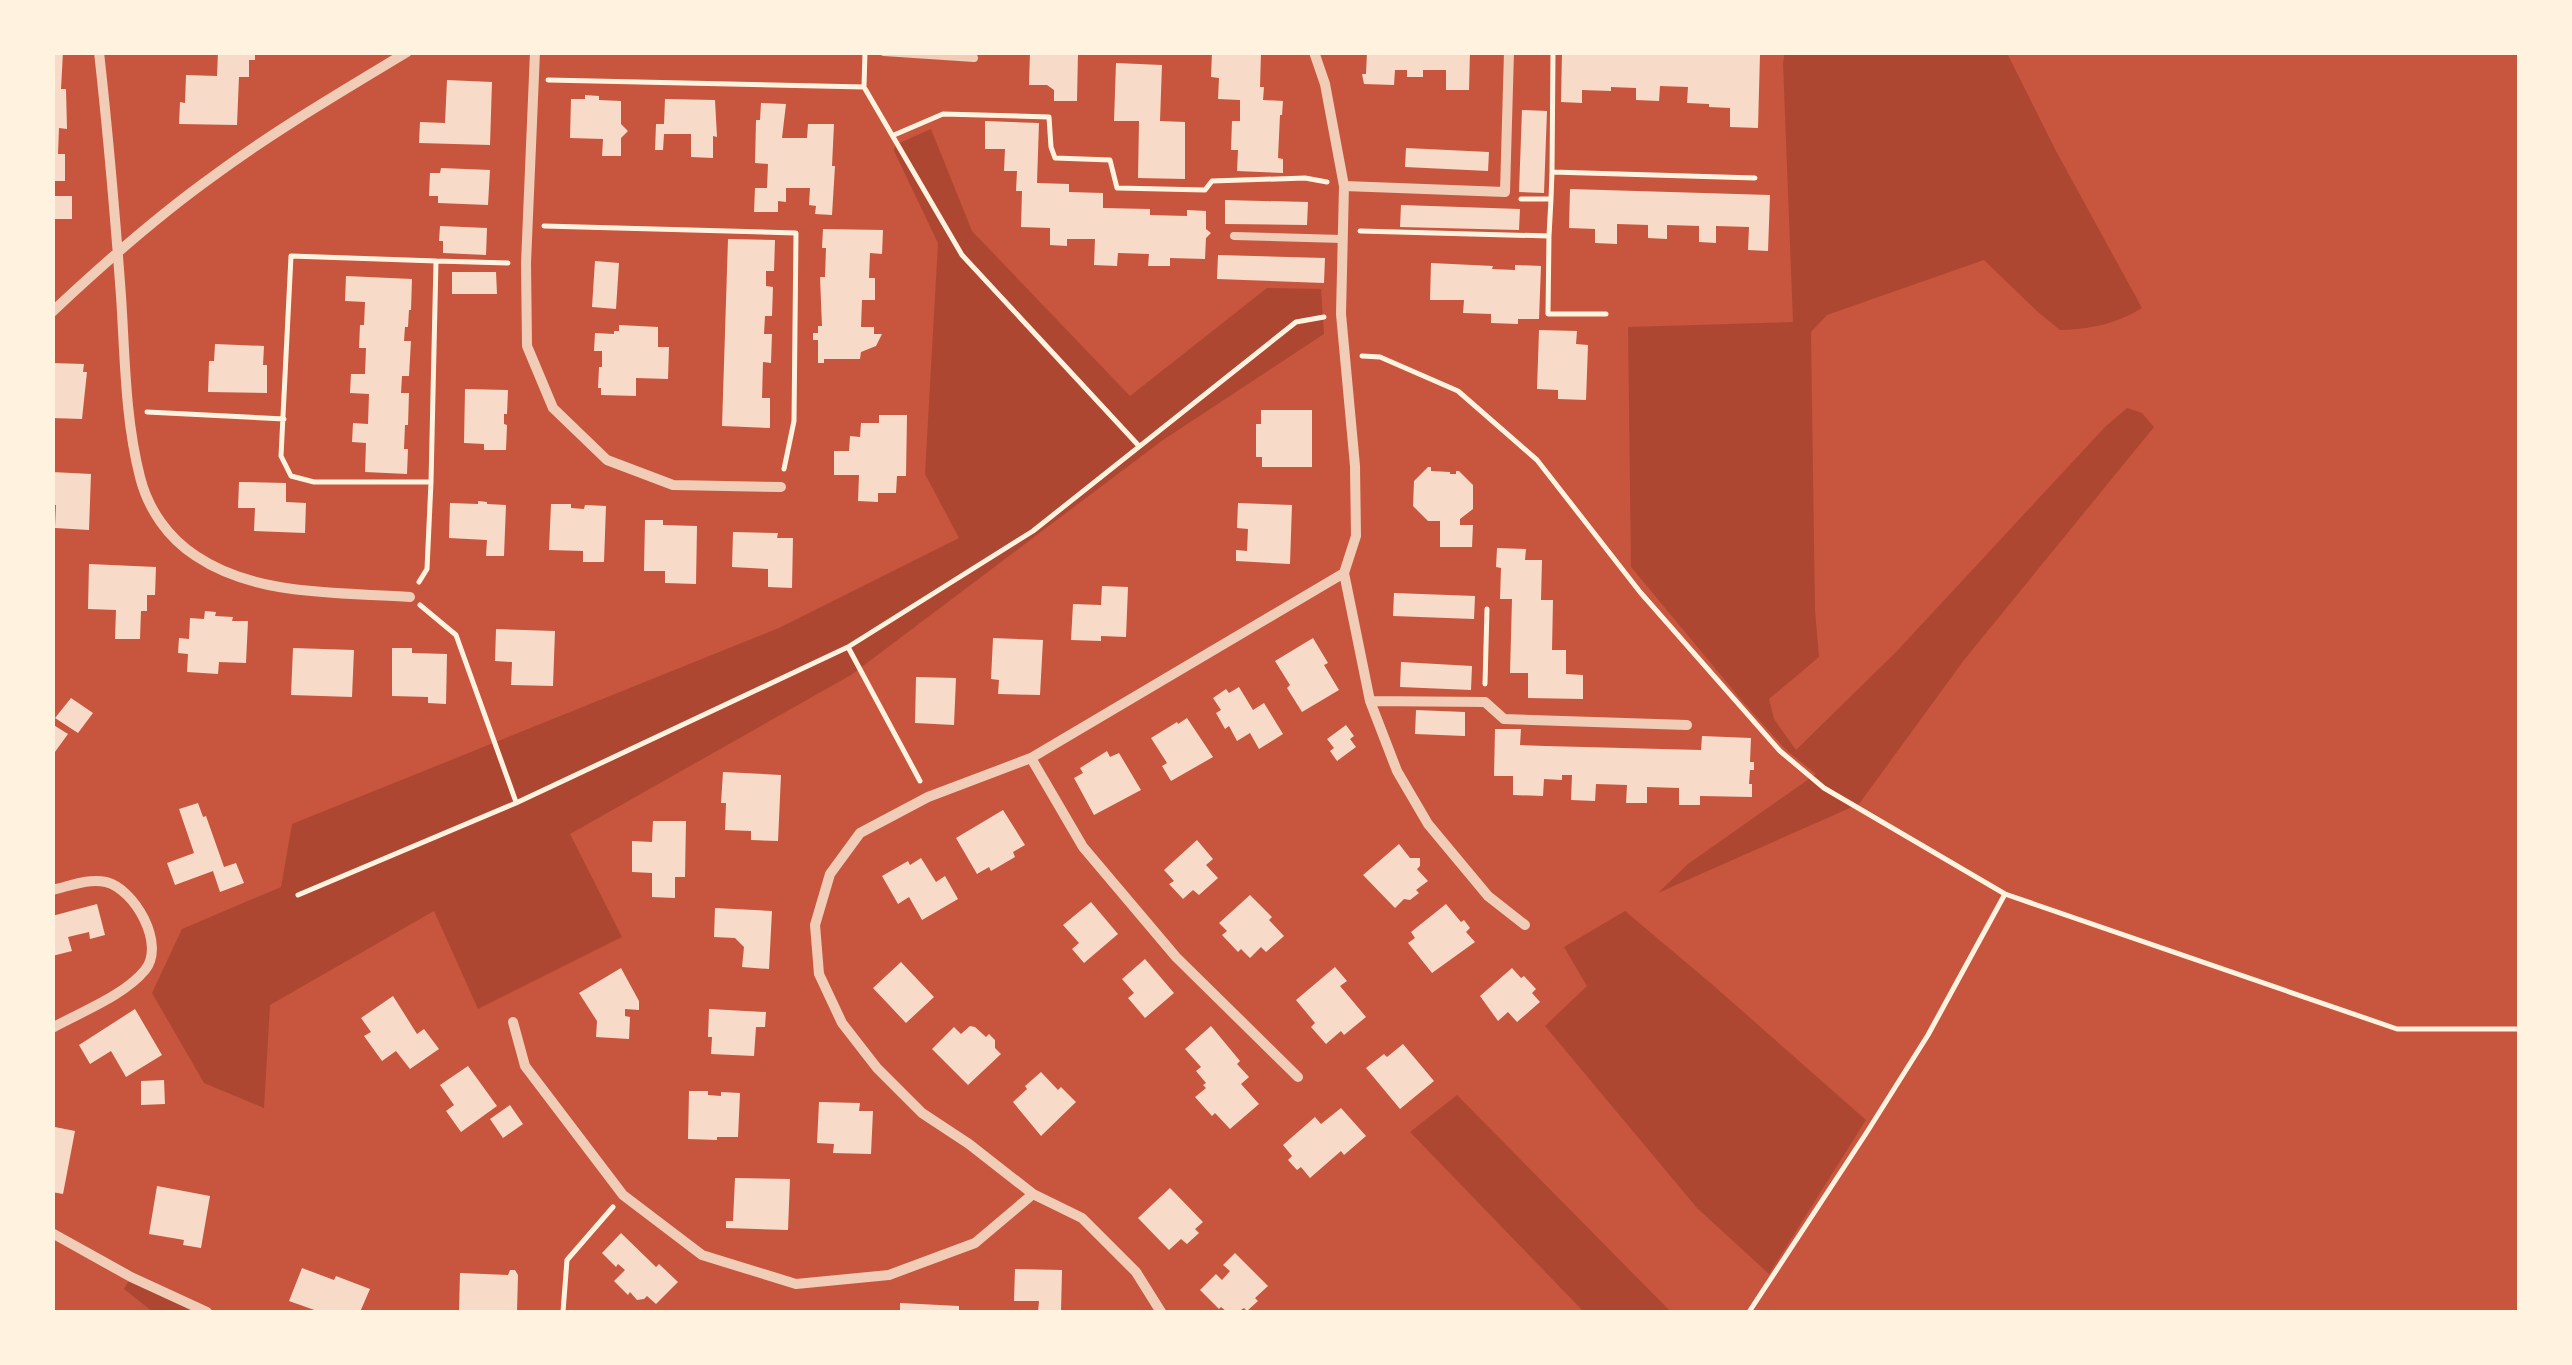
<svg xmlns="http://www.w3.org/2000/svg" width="2572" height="1365" viewBox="0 0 2572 1365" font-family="'Golos Text',sans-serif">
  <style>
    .green { fill: #ae4732 }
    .building { fill: #f7dbc8 }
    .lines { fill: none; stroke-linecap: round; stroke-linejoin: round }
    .path { stroke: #fff3e0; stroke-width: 5 }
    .service { stroke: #f1ccb7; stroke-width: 8 }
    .minor { stroke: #f1ccb7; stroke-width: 10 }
  </style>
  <rect width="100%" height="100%" fill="#c8553d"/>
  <path class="green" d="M1785,52L2007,53L2056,151L2142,308C2116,324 2091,329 2060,330L2039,313L1984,260L1827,315L1811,332L1815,610L1819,657L1769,699L1774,719L1796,750L1897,651L2105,427L2127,408L2142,413L2154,427L1964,660L1859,804L1658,893L1688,864L1816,774L1786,750L1743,702L1631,567L1628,327L1793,322L1783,63Z
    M931,129L972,231L1130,396L1267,288L1321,289L1324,334L1163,440L851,675L570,834L622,937L478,1009L434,911L270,1005L264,1108L204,1083L152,993L182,929L281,887L292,824L779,628L959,538L925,474L938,243L894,151L895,145Z
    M1625,911L1714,986L1866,1120L1769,1274L1697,1208L1545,1026L1587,986L1564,947Z
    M1457,1095L1671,1312H1584L1410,1132Z
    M131,1277L207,1312H153L124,1289Z"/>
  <path class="building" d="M52,52H63L61,89H66L67,129L59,128L58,154H65V181H52Z
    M218,52H255V60H249V77H239L237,125L179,124L180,102L185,103L186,75L217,76Z
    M1030,52H1078L1077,101H1054V90L1047,85H1029Z
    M1212,52H1261L1260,87H1264L1263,100L1283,101L1282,115H1280L1278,158L1283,159V173L1237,171L1238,150H1231L1232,121H1240V100L1218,99L1219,78L1211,77Z
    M1367,52H1470L1469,90H1446V70H1423V77H1407V70H1395L1394,85L1364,84L1362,74H1366Z
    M1562,52L1760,54L1758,128L1730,127V108L1709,107V104L1687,103L1688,87L1660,86L1659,101L1636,100V88L1611,87V91L1582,90V103L1561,102Z
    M1116,63L1162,65L1160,121L1185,122V179L1138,178L1139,121H1114Z
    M447,80L492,82L490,145L419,143L420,122L445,123Z
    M585,95L599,96V100L621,101V124L628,131L621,138V156H602L603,139L570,138L571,99H585Z
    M665,99L715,100L717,137L713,136V158L691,157V134H664L663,150H655L656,124H664Z
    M761,103L786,104L782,138H807L808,124H834L832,166H835L832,215L815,214L816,206L809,205L810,188H786V202L778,201V212H754L755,188H767L768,164L755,163L756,120H760Z
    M1522,110L1547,111L1544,193L1519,192Z
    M985,121L1039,123L1037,183L1069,184V192L1103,193V208L1150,209V215L1187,216V210L1206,211V229L1211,233L1206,238L1205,259L1170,258V266H1148L1149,254L1118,253L1117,266L1094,265L1095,239H1067V246L1050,245V228L1021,227L1022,191H1016L1017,171H1004L1005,149H985Z
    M1406,148L1489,152L1488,171L1405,167Z
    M441,168L490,170L488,205L438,203V196H429L430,173H440Z
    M1570,189L1770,195L1768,251L1748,250L1749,227L1716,226V243L1699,242V226L1667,225V239L1648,238V225L1617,224V244L1595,243V229L1569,228Z
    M52,196H72V219H52Z
    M1225,200L1308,202L1307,225L1225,224Z
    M1401,205L1520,209L1519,230L1400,227Z
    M440,226L487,228L486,255L443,253V241H439Z
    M823,229L883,230L882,254L870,253L869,278H875V300H862L861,327H874V334H882L876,346L861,352L860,359H824V363H818V340H813V333H818V326H822L820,277H825L826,248H822Z
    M728,239L775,240L774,271H766V286L773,287L772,316H765L764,334H772L771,363L763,362L762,398H770V428L722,426Z
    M1218,255L1325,258L1324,283L1217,279Z
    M595,261L619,263L616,309L592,307Z
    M1431,263L1493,266L1492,269L1515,270V265L1541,266L1539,319H1518V324L1491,323V314L1463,313L1464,300H1430Z
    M452,272H496L497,294H452Z
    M346,276L412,279L411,310H409L408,327H405L404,341H411L409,376H402L401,393H409L408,425H405L404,449H408L407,474L365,472L366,443L352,442L353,423L368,424L369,394L350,393L351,374H365L366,348H359L360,325H364L365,302L345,301Z
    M619,325L658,327V347H669L668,379L636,378V396L601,395V388H598L599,367H602V351H594L595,333L614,334V331H619Z
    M1539,330L1577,331L1576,344L1588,345L1586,400L1558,399V390L1537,389Z
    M215,344L264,346L263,365H267V393L208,392L209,361H214Z
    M52,363L84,364L83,372H87L82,419L52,418Z
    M465,389L508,390L507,414H504V424L507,425L506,450H484V444L464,443Z
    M1261,410H1312V467H1262V457H1256V424H1261Z
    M879,415H907L906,476H897L896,493H878V502L858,501L859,475H834V451H849L850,436L860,437L861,423H879Z
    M1428,467H1431V471L1450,472V474H1456V471H1459L1473,485V509L1460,519V525H1473L1472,547H1440V521H1428L1413,506L1414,481Z
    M52,472L91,474L89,530L55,528L56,505H52Z
    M239,482L286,483V502L306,503L305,533L254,531L255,508H238Z
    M478,501L487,502V504L506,505L504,556H486L487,540L449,538L450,503L478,504Z
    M1238,503L1292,505L1290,564L1236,561V550L1247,551L1248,529L1237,528Z
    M551,504H571V508L584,509L585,505L606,506L604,562H583V551L549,550Z
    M645,520H663V525L697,526L696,584L665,583V571H644Z
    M733,532L778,533L777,538H793L792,588L768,587V569L732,567Z
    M1497,548L1526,549L1525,560H1542L1541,600H1553L1552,650H1566V674L1583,675V699L1528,698V673H1510L1512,599H1500L1501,568L1496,567Z
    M89,564L156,567L155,595H147V611H141L140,639H115L116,610L88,609Z
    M1102,586L1128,587L1126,637L1101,636V641L1071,640L1073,604L1101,605Z
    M1394,593L1475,596L1474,619L1393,616Z
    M205,611L216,612L215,616L233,617L232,621H248L246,663L219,662L218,674L187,672L188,654L178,653L179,638L189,639L190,618L204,619Z
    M496,629L555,631L553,686L511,685L512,662L495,661Z
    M993,638L1043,640L1040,695L998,694L999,680L991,679Z
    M1313,638L1328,663L1324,665L1339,690L1302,712L1287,688L1290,685L1275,661Z
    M293,648L354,650L352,697L291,695Z
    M392,648H412V653L447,654L446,704L428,703V697L392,696Z
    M1401,662L1472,666L1471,690L1400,687Z
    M916,677L956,678L954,725L915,723Z
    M1239,687L1253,710L1264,703L1283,734L1259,749L1250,733L1237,741L1229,726L1225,729L1216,713L1221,710L1213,698L1226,689L1229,693Z
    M71,698L93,713L78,733L55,718Z
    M1416,710L1465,712V736L1415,734Z
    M1187,718L1213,757L1171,781L1162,766L1167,763L1151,738L1177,722L1178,724Z
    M52,724L68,734L52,756Z
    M1346,725L1354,736L1350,739L1356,747L1337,761L1330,751L1334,748L1327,739Z
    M1495,729H1521L1520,745L1545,746L1701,750L1702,736L1751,738L1750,762H1754V770H1750L1749,784H1752V797L1700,796V805H1679V788L1647,787V803H1626L1627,785L1596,784L1595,801L1571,800L1572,775H1562V780L1544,779L1543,796L1513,795V776H1494Z
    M1107,751L1110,757L1119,753L1141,790L1094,815L1074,778L1083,773L1080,768Z
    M723,772L781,775L778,841L751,840V831L725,830L726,803H721Z
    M198,803L203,817L206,816L224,867L236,863L244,883L220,892L213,871L175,885L167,863L194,853L179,809Z
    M1003,810L1025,845L1013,852L1015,857L991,871L989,867L977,874L956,838Z
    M653,821H686L685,877H675V898L652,897V873L632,872V841L652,842Z
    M1197,840L1213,859L1206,865L1218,878L1199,895L1193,890L1183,899L1169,884L1174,881L1164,870Z
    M1399,844L1410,858H1420V866L1417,869L1428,881L1416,890L1419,893L1410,900L1404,899L1395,908L1363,875Z
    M921,858L936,882L945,876L958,899L922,920L909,897L898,904L882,876L908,861L910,865Z
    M1250,895L1272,917L1269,920L1284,936L1266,952L1261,947L1250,958L1241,949L1238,952L1222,935L1227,931L1219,923Z
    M1091,902L1118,934L1084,963L1072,949L1079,943L1063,925Z
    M97,904L105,935L90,939L89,932L68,937L72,951L52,956V916Z
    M1446,904L1461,922L1464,920L1470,928L1466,932L1475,942L1432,973L1408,943L1415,938L1411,932Z
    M715,908L772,911L769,969L742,967L744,947L735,938L714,937Z
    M1145,959L1174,993L1145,1018L1128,998L1134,993L1122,979Z
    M901,962L934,997L906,1023L873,988Z
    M1335,967L1347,981L1340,986L1366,1017L1344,1035L1341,1031L1326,1044L1311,1027L1315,1023L1296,1000Z
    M621,968L639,1001V1010L625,1009V1016L630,1017L629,1039L596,1037L597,1021L579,993Z
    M1512,968L1521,978L1524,976L1536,989L1532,993L1540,1002L1517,1022L1508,1012L1498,1021L1480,996Z
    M393,996L417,1034L424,1029L439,1049L410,1069L396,1051L382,1061L364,1036L371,1032L361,1018Z
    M135,1009L162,1055L126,1077L111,1051L90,1064L79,1045Z
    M709,1009L766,1012L765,1027H756L754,1056L711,1054L712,1037H708Z
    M970,1026L975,1027L986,1037L989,1034L995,1040V1048L1001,1054L968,1085L932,1049L954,1027L961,1034Z
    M1211,1026L1240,1061L1237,1064L1249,1077L1241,1084L1259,1104L1230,1129L1215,1113L1212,1116L1195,1097L1206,1088L1203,1085L1206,1083L1196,1071L1201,1067L1185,1049Z
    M1403,1044L1434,1081L1400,1109L1366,1068L1384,1054L1387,1057Z
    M468,1066L497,1106L461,1132L446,1111L454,1105L440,1085Z
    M1041,1072L1058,1090L1061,1087L1076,1102L1041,1136L1013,1102L1027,1089L1025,1086Z
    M164,1080L165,1104L141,1105V1081Z
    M689,1091H708V1095L721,1096V1092L740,1093L738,1137H717V1140L688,1139Z
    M819,1102L860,1103L859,1111H873L871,1154L833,1153L834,1144L817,1143Z
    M510,1105L523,1124L503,1138L490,1119Z
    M1341,1108L1366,1136L1344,1155L1341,1151L1310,1178L1301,1167L1297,1170L1288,1160L1292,1156L1283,1145L1315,1117L1321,1124Z
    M55,1127L75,1131L63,1194L52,1192V1139Z
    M735,1178L790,1179L788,1230L726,1228V1221H733Z
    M157,1186L210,1196L201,1248L183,1245L184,1240L149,1234Z
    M1170,1188L1203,1222L1195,1229L1199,1233L1187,1244L1181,1239L1169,1250L1138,1218Z
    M621,1233L656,1267L659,1264L678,1282L656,1304L647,1296L644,1299L637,1300L630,1292L628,1295L614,1281L625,1270L618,1264L616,1267L602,1253Z
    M1235,1253L1268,1286L1255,1298L1258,1301L1247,1311L1244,1308L1238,1312H1227L1221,1307L1219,1309L1200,1290L1216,1274L1222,1280L1230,1271L1223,1265Z
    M302,1268L334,1280L336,1276L370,1289L360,1312H320L289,1301Z
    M1015,1269L1062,1270L1061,1312H1038L1039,1301H1014Z
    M510,1270H515L518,1275L517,1312H459L460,1273L508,1275Z
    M900,1303L959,1306V1312H900Z"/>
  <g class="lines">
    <path class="path" d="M865,52L864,87L962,255L1139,446
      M548,80L864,87
      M894,135L943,114L1049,117L1051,147L1055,158L1110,160L1117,188L1205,190L1212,181L1305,178L1327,182
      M1552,172L1553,52
      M1521,199H1551L1552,172L1755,178
      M544,226L796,233L794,421L784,469
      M1360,231L1549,236L1548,314H1606
      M1549,236L1551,199
      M436,261L508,263
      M1362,356L1380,357L1458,391L1537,460L1640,592L1780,751L1824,788L2005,894L2397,1029H2520
      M147,412L284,419
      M419,582L427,569L431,482H314L291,476L281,456L291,256L436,261L431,482
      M420,605L456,635L516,802
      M848,647L920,781
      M1485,684L1487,609
      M298,895L516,803L848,647L1033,531L1296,322L1324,317
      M563,1312L567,1260L613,1207
      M1749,1312L1867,1132L1928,1035L2005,894"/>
    <path class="service" d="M884,52L974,58
      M1234,236L1342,239"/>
    <path class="minor" d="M99,52C108,133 115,214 121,296C125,356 125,419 140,477C148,509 168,538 196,556C257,597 340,592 410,597
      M535,52L526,263L527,346L553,408L607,460L673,485L781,487
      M1314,52L1325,84L1344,186L1341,314L1355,466L1356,536L1344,573L1370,701L1397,771L1428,824L1488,896L1525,925
      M1344,186L1505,192L1509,52
      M52,312C103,264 155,218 212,177C274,131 341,92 407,52
      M1370,701L1485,702L1504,719L1687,725
      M1031,758L1083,847L1176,957L1298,1077
      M52,890C70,886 88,878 106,882C135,889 166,945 145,970C125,995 81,1012 52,1028
      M513,1022L525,1066L623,1195L702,1255L796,1284L889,1275L975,1243L1033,1194
      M52,1233L131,1277L207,1312
      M1161,1312L1136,1272L1082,1218L1033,1194L969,1144L922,1113L877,1068L842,1023L819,974L815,925L830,874L860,833L928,797L1031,758L1344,573"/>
  </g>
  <rect width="2572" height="1365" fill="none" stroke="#fff3e0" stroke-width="110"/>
</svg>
